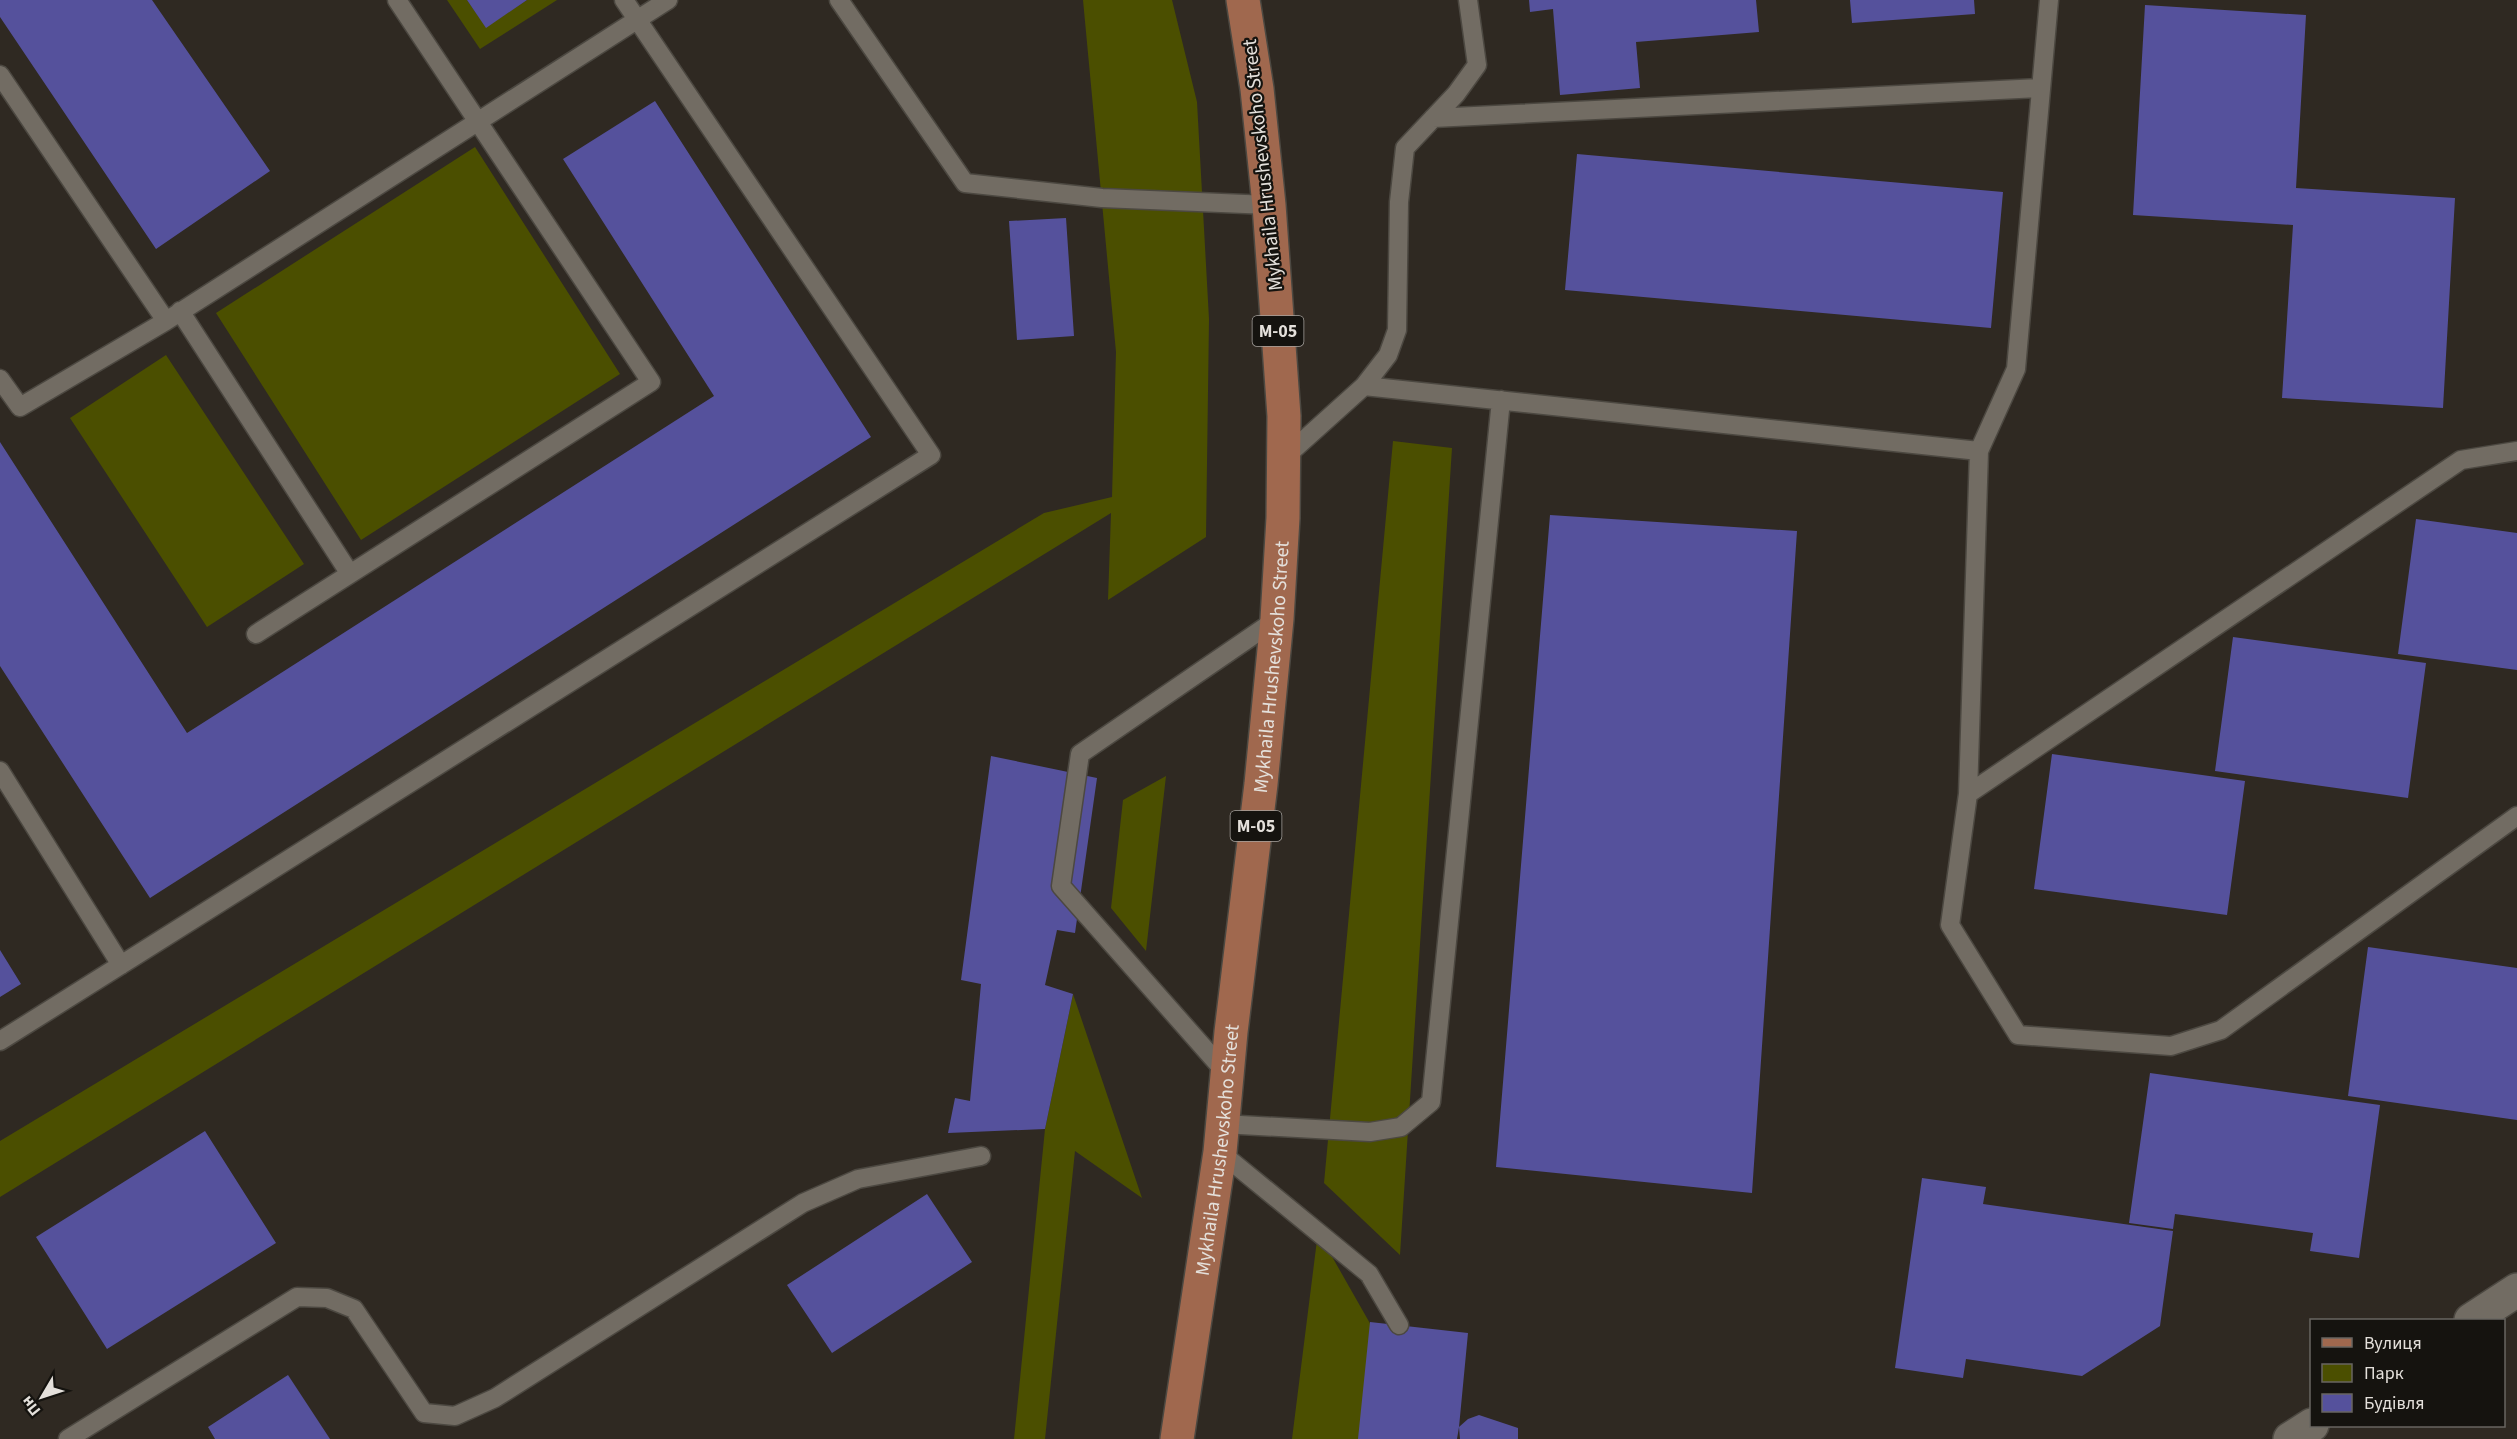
<svg xmlns="http://www.w3.org/2000/svg" width="2517" height="1439" viewBox="0 0 2517 1439" font-family="'Source Sans 3',sans-serif">
  <style>
    .green { fill: #4b4f00 }
    .building { fill: #55519c }
    .lines { fill: none; stroke-linecap: round; stroke-linejoin: round }
    .lane-casing { stroke: #4c4841; stroke-width: 21 }
    .street-casing { stroke: #4c4841; stroke-width: 36 }
    .primary-casing { stroke: #4c4841; stroke-width: 36 }
    .lane { stroke: #726c63; stroke-width: 18 }
    .street { stroke: #726c63; stroke-width: 33 }
    .primary { stroke: #a0684e; stroke-width: 33 }
    .labels { text-anchor: middle; stroke-width: 4.5; stroke-linejoin: round; paint-order: stroke }
    .shield { fill: #15130f; stroke: #a6a29e; stroke-width: 1.5 }
    .shield-label { font-size: 18px; font-weight: bold; fill: #e4e0db }
    .street-label { font-size: 20px; fill: #e4e0db; stroke: #15130f }
  </style>
  <rect width="100%" height="100%" fill="#2f2922"/>
  <path class="green" d="M447,0H467L486,27L527,0H557L480,49Z
    M1083,0H1172L1197,102L1209,319L1206,537L1108,600L1111,513L0,1197V1141L1044,513L1112,497L1116,352Z
    M475,147L620,374L361,540L216,313Z
    M166,355L304,564L207,627L70,418Z
    M1393,441L1452,448L1400,1255L1324,1183Z
    M1166,776L1146,951L1111,908L1123,800Z
    M1073,994L1142,1198L1075,1151L1045,1439H1014L1045,1129Z
    M1318,1232L1392,1362L1383,1439H1292Z"/>
  <path class="building" d="M0,0H152L270,171L156,249L0,17Z
    M467,0H527L486,28Z
    M1529,0H1756L1759,32L1636,42L1640,88L1560,95L1553,9L1530,12Z
    M1850,0H1974L1975,14L1852,23Z
    M2145,5L2306,15L2296,188L2455,198L2443,408L2282,398L2293,225L2133,215Z
    M655,101L871,437L150,898L0,666V442L187,733L714,396L563,159Z
    M1577,154L2003,192L1991,328L1565,290Z
    M1066,218L1074,336L1017,340L1009,221Z
    M1550,515L1797,531L1752,1193L1496,1167Z
    M2416,519L2517,533V670L2398,654Z
    M2233,637L2426,663L2408,798L2215,771Z
    M2052,754L2245,781L2227,915L2034,889Z
    M991,756L1097,778L1075,933L1057,930L1045,985L1073,994L1045,1129L948,1133L955,1098L970,1101L981,984L961,980Z
    M2368,947L2517,968V1120L2348,1096Z
    M0,950L21,984L0,997Z
    M2150,1073L2380,1105L2359,1258L2310,1251L2313,1233L2175,1214L2173,1229L2129,1223Z
    M205,1131L276,1243L107,1349L36,1237Z
    M1922,1178L1986,1187L1983,1204L2173,1231L2160,1326L2082,1376L1966,1359L1963,1378L1895,1368Z
    M927,1194L972,1262L832,1353L787,1285Z
    M1370,1322L1468,1333L1459,1427L1468,1419L1479,1415L1518,1428V1439H1460L1459,1427L1457,1439H1358Z
    M288,1375L330,1439H215L208,1427Z"/>
  <g class="lines">
    <g class="lane-casing">
      <path id="lane" d="M839,0L965,183L1102,198L1269,205
        M0,75L166,321L668,0
        M1433,118L2041,88
        M180,311L350,574
        M0,379L20,407L166,321
        M1364,386L1979,451
        M2517,451L2461,460L1968,794L1950,925L2018,1035L2171,1046L2221,1030L2517,816
        M1284,458L1364,386L1388,355L1397,330L1399,202L1405,148L1456,94L1477,65L1468,0
        M256,634L651,382L397,0
        M0,771L121,965
        M1968,794L1979,451L2016,369L2049,0
        M0,1041L931,455L624,0
        M1227,1074L1061,886L1080,754L1277,619
        M1222,1124L1370,1132L1401,1127L1431,1102L1501,400
        M1220,1152L1369,1274L1399,1325
        M68,1439L297,1297L327,1298L354,1309L424,1413L455,1416L495,1398L803,1203L858,1179L981,1156"/>
    </g>
    <g class="street-casing">
      <path id="street" d="M2471,1320L2517,1290
        M2290,1439L2312,1425"/>
    </g>
    <g class="primary-casing">
      <g id="primary">
        <path id="s1" d="M1177,1439L1220,1152L1231,1032L1261,784L1277,619L1283,518L1284,416L1269,205L1257,89L1243,0"/>
      </g>
    </g>
    <use href="#lane" class="lane"/>
    <use href="#street" class="street"/>
    <use href="#primary" class="primary"/>
  </g>
  <g class="labels">
    <g class="shield">
      <rect x="1252.5" y="316" width="51" height="30" rx="4.5"/>
      <rect x="1230.5" y="811" width="51" height="30" rx="4.5"/>
    </g>
    <g class="shield-label">
      <text x="1278" y="337">М-05</text>
      <text x="1256" y="832">М-05</text>
    </g>
    <g class="street-label">
      <text transform="translate(1262 165) rotate(-96)" y="7">Mykhaila Hrushevskoho Street</text>
      <text dy="7" stroke="none"><textPath href="#s1" startOffset="778">Mykhaila Hrushevskoho Street</textPath></text>
      <text dy="7" stroke="none"><textPath href="#s1" startOffset="292">Mykhaila Hrushevskoho Street</textPath></text>
    </g>
  </g>
  <rect x="2310" y="1319" width="195" height="108" fill="#15130f" stroke="#686561" stroke-width="1.5"/>
  <rect x="2322" y="1338" width="30" height="9" fill="#a0684e" stroke="#686561" stroke-width="1.5"/>
  <text x="2364" y="1349" font-size="18" fill="#e4e0db">Вулиця</text>
  <rect x="2322" y="1364" width="30" height="18" fill="#4b4f00" stroke="#686561" stroke-width="1.5"/>
  <text x="2364" y="1379" font-size="18" fill="#e4e0db">Парк</text>
  <rect x="2322" y="1394" width="30" height="18" fill="#55519c" stroke="#686561" stroke-width="1.5"/>
  <text x="2364" y="1409" font-size="18" fill="#e4e0db">Будівля</text>
  <g transform="translate(42 1397) rotate(231)" stroke="#15130f" stroke-width="4.5" paint-order="stroke">
  <path d="M0-4.5L10 22L0 15L-10 22Z" fill="#e4e0db"/>
  <text y="-9" font-size="16" font-weight="bold" text-anchor="middle" fill="#e4e0db">Пн</text>
  </g>
</svg>
